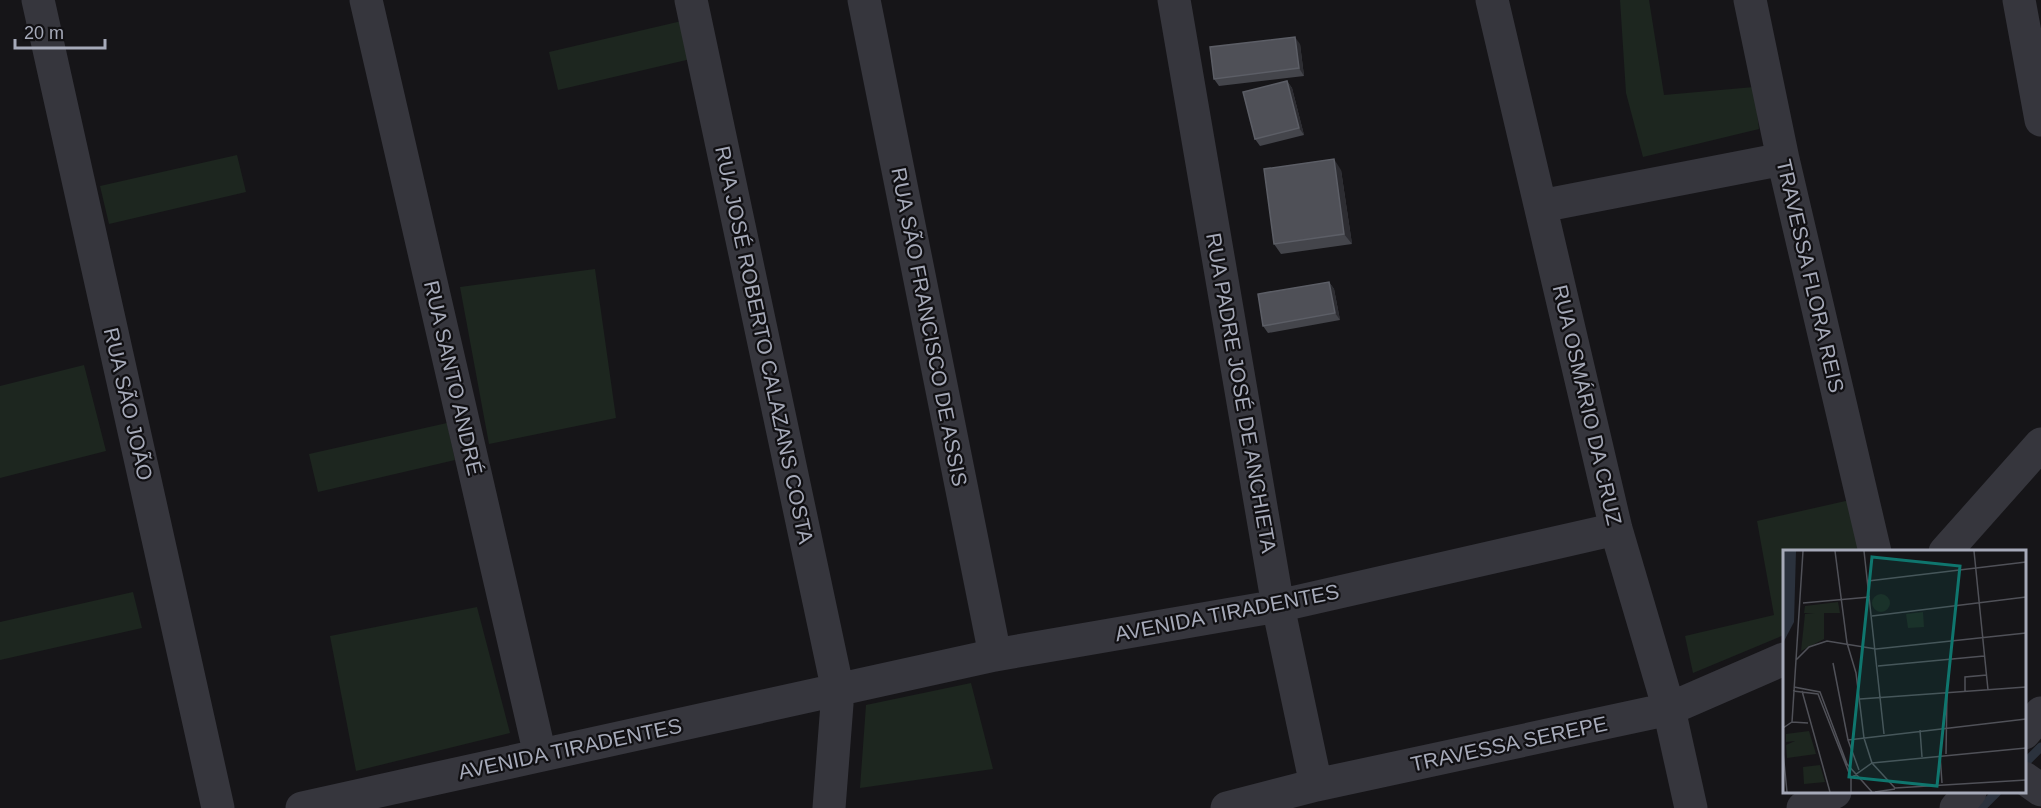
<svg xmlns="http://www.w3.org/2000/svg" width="2041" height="808" viewBox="0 0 2041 808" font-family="Helvetica,sans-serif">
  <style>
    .grass { fill: #1d261f }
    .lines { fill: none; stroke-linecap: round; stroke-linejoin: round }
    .stream { stroke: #2b323d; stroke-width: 9 }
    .minor { stroke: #36363d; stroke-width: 33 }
    .wall { fill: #44454b }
    .shaded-wall { fill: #2d2d32 }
    .building { fill: #4f5057; stroke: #5c5e66; stroke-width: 1.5 }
    .labels { text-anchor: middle; stroke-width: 4.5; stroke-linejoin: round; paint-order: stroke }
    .street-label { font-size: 21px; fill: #a6aab9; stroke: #111013 }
    .inset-road { fill: none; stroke: #505158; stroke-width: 1.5 }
    .view { fill: #0f766e; fill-opacity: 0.15; stroke: #0f766e; stroke-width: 3 }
    .inset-edge { fill: none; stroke: #a6aab9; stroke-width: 3 }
  </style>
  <rect width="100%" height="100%" fill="#161518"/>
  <path class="grass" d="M1620,0H1649L1664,95L1754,87L1759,129L1643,157L1626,93Z
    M686,20L695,58L558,90L549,52Z
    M237,155L246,192L109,224L100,186Z
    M595,269L616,418L489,444L460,287Z
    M84,365L106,451L0,478V386Z
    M447,423L455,460L318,492L309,454Z
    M1850,500L1859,551L1784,552V635L1693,673L1685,636L1774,615L1757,521Z
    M133,592L142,628L0,660V622Z
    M477,607L510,733L356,771L330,636Z
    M971,683L993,769L860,788L866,705Z"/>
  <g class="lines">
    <path class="stream" d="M2024,764L2041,747
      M1981,808L1997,792"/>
    <path class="minor" d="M38,0L218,808
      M366,0L540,755
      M691,0L838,691L829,808
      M864,0L995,655
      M1174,0L1278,606L1316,785
      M1492,0L1616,529L1669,709L1691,808
      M1750,0L1783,159L1875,552
      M2019,0L2041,120
      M1541,206L1783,159
      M1945,552L2041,444
      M2024,733L2041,713
      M2024,778L2041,790
      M302,808L995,655L1278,606L1616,529
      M1227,808L1316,785L1669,709L1784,659
      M1803,808L1835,792
      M1956,808L1970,792"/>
  </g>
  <path class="wall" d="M1300,44L1304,76L1219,86L1214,79Z
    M1287,81L1292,88L1304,135L1260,146L1255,139Z
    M1341,170L1352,244L1281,254L1274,244Z
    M1329,282L1334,289L1340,320L1268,333L1263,326Z"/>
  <path class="shaded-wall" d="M1295,37L1300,44L1304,76L1299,68Z
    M1287,81L1292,88L1304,135L1299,128Z
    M1334,159L1341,170L1352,244L1344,234Z
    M1329,282L1334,289L1340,320L1335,313Z"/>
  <path class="building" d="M1295,37L1299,68L1214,79L1210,47Z
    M1287,81L1299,128L1255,139L1243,92Z
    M1334,159L1344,234L1274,244L1264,169Z
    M1329,282L1335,313L1263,326L1258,294Z"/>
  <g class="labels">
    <g class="street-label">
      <text transform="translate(1810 276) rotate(77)" y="7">TRAVESSA FLORA REIS</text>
      <text transform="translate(929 327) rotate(79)" y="7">RUA SÃO FRANCISCO DE ASSIS</text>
      <text transform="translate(764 345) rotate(78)" y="7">RUA JOSÉ ROBERTO CALAZANS COSTA</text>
      <text transform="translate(453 378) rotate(77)" y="7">RUA SANTO ANDRÉ</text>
      <text transform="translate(1241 393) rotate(80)" y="7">RUA PADRE JOSÉ DE ANCHIETA</text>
      <text transform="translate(128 404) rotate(77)" y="7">RUA SÃO JOÃO</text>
      <text transform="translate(1587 405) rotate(77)" y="7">RUA OSMÁRIO DA CRUZ</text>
      <text transform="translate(1227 613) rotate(-11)" y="7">AVENIDA TIRADENTES</text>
      <text transform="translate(1509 744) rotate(-12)" y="7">TRAVESSA SEREPE</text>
      <text transform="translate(570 749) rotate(-12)" y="7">AVENIDA TIRADENTES</text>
    </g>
  </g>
  <g transform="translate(1783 550)">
    <rect width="243" height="243" fill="#161518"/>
    <path d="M89 53a9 9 0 1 1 18 0a9 9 0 1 1-18 0ZM41,62V89L18,101L22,64ZM140,62L141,77L125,78L123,64ZM26,181L33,204L4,208L3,195L12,191L3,192V184ZM37,215L42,232L21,234L20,217Z" fill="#1d261f"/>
    <path d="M55,52L57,63H21L22,56Z" fill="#1d261f"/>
    <path d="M0,1H13L11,72L0,93Z" fill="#2b323d"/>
    <path class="inset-road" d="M52,1L64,93L73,123L81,188L89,213L112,238M81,1L101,184M191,1L205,140M85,31L243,12M20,53L87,47M89,66L243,47M13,110L26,97L44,91L93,99L243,83M50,113L65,190L76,220M95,116L201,106M11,137L37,142L64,214L89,242M10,141L35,144L68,228M19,141L47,242M182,142V127L204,125M77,149L243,137M9,172L20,1M0,178L9,172L25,173M137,180L139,207M65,190L243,169M0,202L4,242M163,204L164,143M157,205L159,233M112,238L243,230M68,242V228L89,213L243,198M92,242L112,239"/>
    <path class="view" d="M89,7L177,16L154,236L66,227Z"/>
    <rect width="243" height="243" class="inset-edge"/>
  </g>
  <path d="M15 39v9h90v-9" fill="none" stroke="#a6aab9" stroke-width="3"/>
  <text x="24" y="39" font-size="18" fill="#a6aab9" stroke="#111013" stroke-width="4.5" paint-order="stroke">20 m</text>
</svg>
